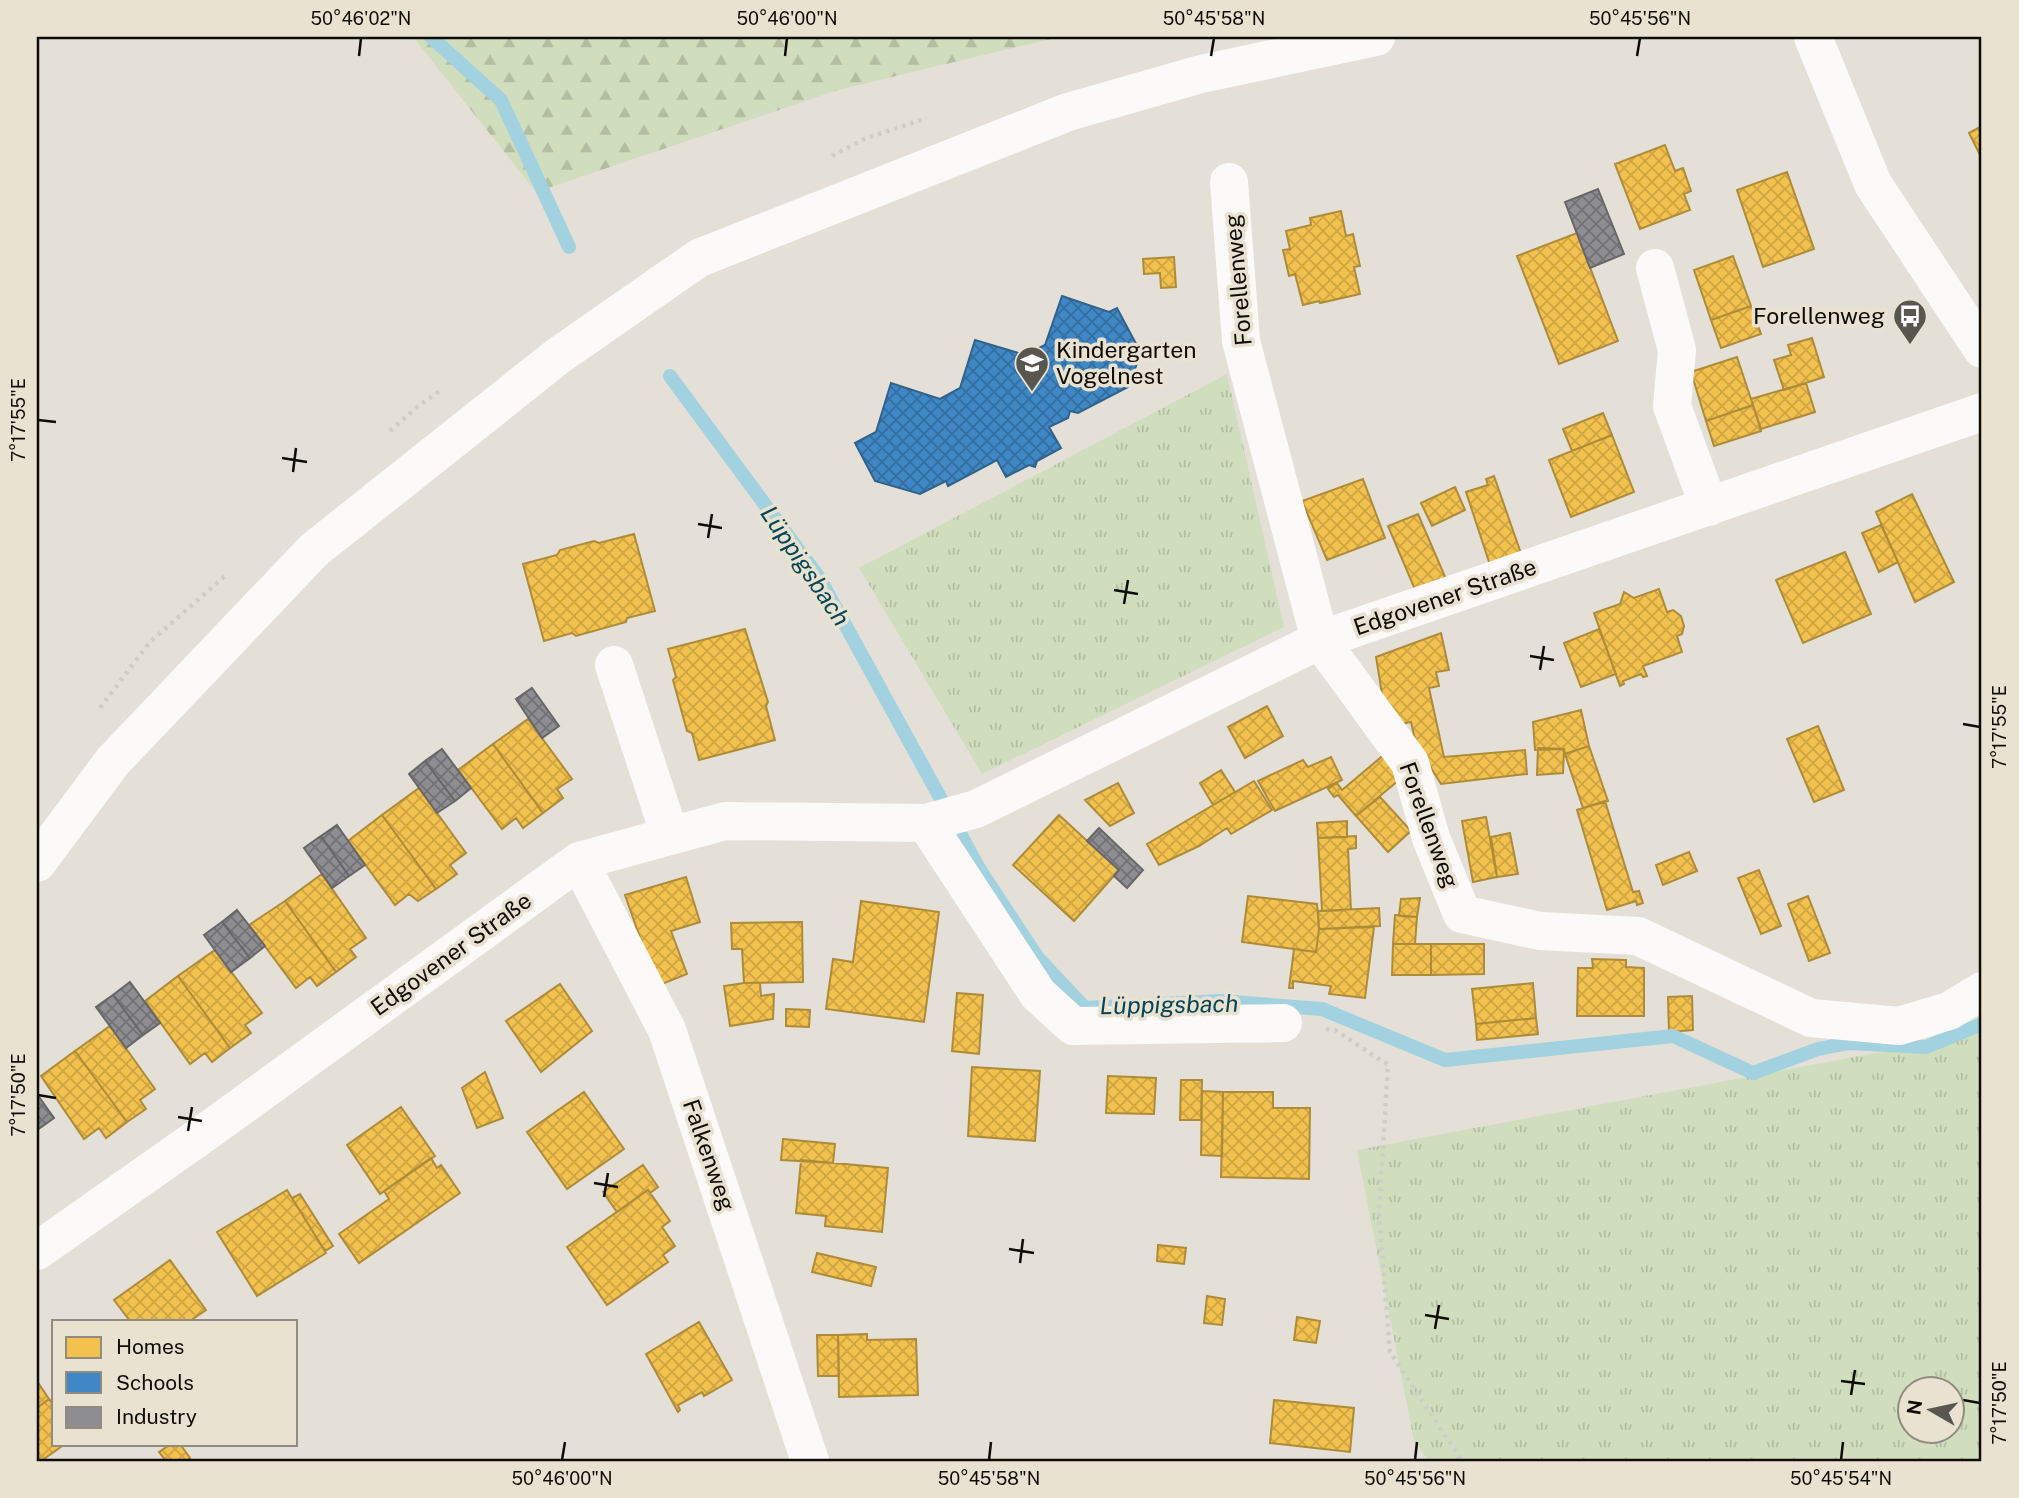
<svg xmlns="http://www.w3.org/2000/svg" width="2019" height="1498" viewBox="0 0 2019 1498" font-family="'Public Sans',sans-serif">
  <style>
    .grass { fill: url(#grass-tufts); fill-rule: evenodd }
    .forest { fill: url(#forest-firs) }
    .homes { fill: url(#homes-cross-hatch); stroke: #ae8b38; stroke-width: 2 }
    .schools { fill: url(#schools-cross-hatch); stroke: #30638c; stroke-width: 2 }
    .industry { fill: url(#industry-cross-hatch); stroke: #676668; stroke-width: 2 }
    .lines { fill: none; stroke-linecap: round; stroke-linejoin: round }
    .stream { stroke: #a2d1df; stroke-width: 14 }
    .path { stroke: #cfcdca; stroke-width: 4.5; stroke-dasharray: 3.5 5; stroke-linecap: butt }
    .minor { stroke: #fbfaf9; stroke-width: 38 }
    .major { stroke: #fbfaf9; stroke-width: 38 }
    .ticks { fill: none; stroke: #0e0c06; stroke-width: 2.5 }
    .labels { text-anchor: middle; stroke-width: 7; stroke-linejoin: round; paint-order: stroke }
    .street-label { font-size: 23px; fill: #0e0c06; stroke: #eae2d1 }
    .poi-label { font-size: 23px; fill: #0e0c06; stroke: #eae2d1; text-anchor: end }
    .water-label { font-size: 24px; font-style: italic; fill: #054656; stroke: #eae2d1 }
    .neatline { fill: none; stroke: #0e0c06; stroke-width: 2.5 }
    .ticks-label { font-size: 18px; text-anchor: middle; fill: #0e0c06 }
  </style>
  <defs>
    <pattern id="grass-tufts" width="24" height="20" patternUnits="userSpaceOnUse" patternTransform="scale(1.75)"><rect width="24" height="20" fill="#d1debe"/><path d="M3 7l-1-3M5 7V3M7 7l1-3M15 17l-1-3M17 17v-4M19 17l1-3" fill="none" stroke="#b2bda2"/></pattern>
    <pattern id="forest-firs" width="22" height="20" patternUnits="userSpaceOnUse" patternTransform="scale(1.75)"><rect width="22" height="20" fill="#d1debe"/><path d="M5 1l3.5 6h-7zM16 11l3.5 6h-7z" fill="#b2bda2"/></pattern>
    <pattern id="homes-cross-hatch" width="8" height="8" patternUnits="userSpaceOnUse" patternTransform="scale(1.75)"><rect width="8" height="8" fill="#f2c14e"/><path d="M0 0l8 8M0 8l8-8" fill="none" stroke="#cea543"/></pattern>
    <pattern id="schools-cross-hatch" width="8" height="8" patternUnits="userSpaceOnUse" patternTransform="scale(1.75)"><rect width="8" height="8" fill="#3f88c5"/><path d="M0 0l8 8M0 8l8-8" fill="none" stroke="#336e9e"/></pattern>
    <pattern id="industry-cross-hatch" width="8" height="8" patternUnits="userSpaceOnUse" patternTransform="scale(1.75)"><rect width="8" height="8" fill="#8d8d92"/><path d="M0 0l8 8M0 8l8-8" fill="none" stroke="#727275"/></pattern>
  </defs>
  <rect width="100%" height="100%" fill="#e4e0d7"/>
  <path class="grass" d="M1227,374L1284,627L982,774L859,568Z
    M1982,1033V1461H1429L1414,1441L1357,1150ZM1910,1390H1952V1432H1910Z"/>
  <path class="forest" d="M413,37H1059L838,90L536,192Z"/>
  <path class="homes" d="M1982,126V159L1969,133Z
    M1665,145L1675,171L1683,168L1691,191L1684,194L1690,210L1640,229L1615,164Z
    M1787,172L1814,249L1763,267L1737,190Z
    M1341,211L1346,236L1353,234L1360,266L1354,267L1360,294L1320,303L1319,301L1303,305L1295,274L1289,276L1283,250L1290,249L1286,231L1311,225L1310,218Z
    M1577,233L1618,341L1559,364L1517,256Z
    M1733,256L1751,306L1711,320L1694,270Z
    M1174,257L1176,287L1161,288L1160,273L1144,274L1143,259Z
    M1751,306L1761,334L1721,348L1711,320Z
    M1812,338L1824,377L1784,390L1774,360L1791,355L1788,345Z
    M1737,357L1753,405L1706,421L1691,372Z
    M1806,383L1815,412L1761,429L1751,399Z
    M1753,405L1761,431L1714,446L1706,421Z
    M1603,413L1612,435L1572,451L1563,429Z
    M1612,435L1634,492L1571,517L1549,460Z
    M1494,476L1525,565L1493,574L1466,492L1488,485L1486,479Z
    M1363,479L1385,538L1327,560L1302,501Z
    M1455,487L1465,510L1432,526L1421,503Z
    M1912,494L1954,582L1915,602L1876,512Z
    M1418,514L1446,579L1416,592L1388,526Z
    M1881,525L1898,562L1879,572L1862,533Z
    M634,534L655,611L627,618L626,622L576,636L572,633L544,641L523,564L557,555L560,550L594,541L599,543Z
    M1845,552L1871,614L1803,643L1776,580Z
    M1659,589L1667,612L1673,610L1681,616L1684,626L1682,634L1677,636L1682,652L1643,666L1647,676L1643,677L1641,674L1623,681L1624,684L1620,686L1594,613L1620,604L1624,592L1634,598Z
    M745,629L768,702L766,706L775,740L699,760L692,733L687,731L673,680L676,677L668,649Z
    M1599,629L1616,674L1581,687L1564,643Z
    M1441,633L1449,670L1436,672L1439,686L1429,688L1444,757L1525,750L1527,774L1441,784L1416,744L1411,722L1397,725L1385,712L1376,657Z
    M1267,706L1283,736L1245,758L1228,727Z
    M1581,710L1589,746L1565,754L1564,749L1535,750L1533,722Z
    M528,719L572,779L557,789L563,798L543,813L493,744Z
    M1818,726L1844,790L1814,802L1787,739Z
    M493,744L543,813L523,828L516,818L502,829L458,770Z
    M1589,746L1608,801L1583,808L1565,754Z
    M1538,748L1564,749L1563,773L1537,775Z
    M1386,753L1405,775L1356,816L1338,795L1334,797L1328,789L1337,783L1342,790Z
    M1331,757L1342,780L1275,811L1258,781L1303,760L1308,767Z
    M1221,770L1235,792L1213,805L1200,783Z
    M1254,781L1272,810L1231,834L1227,828L1199,846L1159,865L1147,844Z
    M1118,783L1134,813L1110,826L1085,800Z
    M419,788L466,853L450,865L457,874L436,889L382,815Z
    M1380,797L1411,831L1388,852L1356,816Z
    M1605,801L1633,892L1639,891L1643,903L1637,905L1636,901L1607,910L1577,810Z
    M382,815L436,889L418,901L409,894L395,905L348,841Z
    M1059,815L1119,870L1074,921L1013,865Z
    M1486,817L1497,877L1473,882L1462,821Z
    M1347,821V837L1318,838L1317,823Z
    M1510,833L1518,874L1497,877L1491,837Z
    M1356,836V848L1348,849L1351,910L1322,911L1318,838Z
    M1689,852L1697,871L1663,885L1656,865Z
    M1759,870L1781,926L1761,934L1738,878Z
    M322,874L366,938L350,949L356,957L336,972L285,901Z
    M686,877L700,922L671,931L687,974L657,986L625,895Z
    M1248,896L1317,904L1319,929L1316,952L1242,942Z
    M1808,896L1830,953L1809,961L1788,904Z
    M1420,898L1417,917L1399,916L1401,899Z
    M285,901L336,972L317,986L310,977L296,988L249,925Z
    M861,901L939,912L924,1022L826,1009L833,959L853,962Z
    M1379,908L1380,926L1319,929L1318,911Z
    M1395,915L1417,917L1415,944H1393Z
    M802,922L803,982L744,983L742,949H732L731,923Z
    M1374,927L1365,998L1329,994L1331,986L1293,981V988H1289L1294,949L1316,952L1319,929Z
    M1393,944H1431V975H1392Z
    M1431,944H1484V974L1431,975Z
    M215,950L262,1013L245,1025L251,1033L230,1048L178,976Z
    M1592,959L1626,960V967L1644,968V1016H1577L1578,968H1593Z
    M178,976L230,1048L212,1062L205,1053L190,1064L145,1001Z
    M744,983H760L761,996L774,994L773,1019L730,1026L724,986Z
    M1533,983L1536,1018L1476,1024L1472,989Z
    M560,984L592,1031L541,1072L506,1021Z
    M957,993L983,995L979,1054L952,1051Z
    M1692,996L1693,1030L1669,1032L1668,997Z
    M786,1009L810,1010L809,1027L786,1026Z
    M1536,1018L1538,1034L1477,1040L1476,1024Z
    M110,1026L155,1089L140,1100L146,1109L127,1122L75,1051Z
    M75,1051L127,1122L106,1138L99,1128L84,1139L41,1076Z
    M972,1067L1040,1071L1035,1141L968,1136Z
    M485,1072L503,1118L477,1128L462,1088Z
    M1108,1076L1156,1078L1154,1114L1106,1113Z
    M1181,1080H1202L1201,1120H1180Z
    M1202,1091L1223,1092L1222,1156L1201,1155Z
    M584,1092L624,1149L567,1189L527,1132Z
    M1223,1092H1273V1108H1310L1309,1179L1221,1177Z
    M401,1107L435,1156L380,1194L347,1145Z
    M783,1139L835,1144L833,1163L781,1160Z
    M431,1158L437,1168L441,1165L460,1193L359,1263L339,1234L389,1199L384,1191Z
    M801,1160L888,1168L882,1232L825,1226L826,1216L796,1213Z
    M643,1165L658,1187L650,1193L648,1190L617,1212L603,1192Z
    M287,1190L326,1253L257,1296L217,1232Z
    M648,1190L670,1221L662,1227L675,1246L663,1255L668,1262L607,1305L567,1247Z
    M300,1194L333,1246L325,1251L292,1198Z
    M1158,1245L1186,1248L1184,1264L1157,1261Z
    M817,1253L876,1267L871,1286L812,1272Z
    M170,1260L206,1310L190,1321H130L114,1300Z
    M1207,1296L1225,1299L1222,1325L1204,1323Z
    M1297,1317L1320,1321L1316,1343L1294,1340Z
    M699,1322L732,1380L704,1396L702,1392L678,1405L680,1410L678,1412L646,1354Z
    M867,1334V1340L916,1339L918,1395L839,1397L838,1335Z
    M817,1335H838L839,1376H818Z
    M37,1381L49,1399L37,1408Z
    M49,1399L54,1405V1444H65L41,1461H37V1408Z
    M1274,1400L1354,1408L1350,1452L1270,1443Z
    M171,1444H180L190,1458L186,1461H166L159,1452Z"/>
  <path class="schools" d="M1062,296L1109,312L1117,308L1141,353L1128,387L1078,413L1070,411L1068,418L1049,427L1061,448L1037,461L1035,467L1029,465L1006,477L997,460L948,486L946,481L920,494L875,481L855,443L876,432L891,383L940,399L960,388L975,340L1025,355L1045,345Z"/>
  <path class="industry" d="M1598,189L1624,254L1590,268L1565,202Z
    M532,688L559,726L542,738L516,699Z
    M442,749L471,788L455,801L425,761Z
    M425,761L455,801L437,813L409,774Z
    M337,825L365,865L349,876L321,836Z
    M1099,828L1143,870L1127,888L1114,876L1119,870L1087,841Z
    M321,836L349,876L332,888L304,848Z
    M237,910L265,946L250,958L222,922Z
    M222,922L250,958L231,972L204,935Z
    M130,982L160,1023L143,1035L113,995Z
    M113,995L143,1035L126,1048L96,1007Z
    M37,1094L54,1118L37,1130Z"/>
  <g class="lines">
    <path class="stream" d="M431,37L501,100L569,247
      M670,376L820,579L980,870L1038,958L1085,1008L1220,1001L1322,1009L1445,1060L1673,1036L1753,1073L1818,1049L1849,1043L1926,1047L1982,1024"/>
    <path class="path" d="M832,156L864,139L927,118
      M390,431L417,407L441,390
      M100,708L149,643L226,575
      M1326,1029L1335,1030L1388,1065L1379,1213L1390,1352L1462,1461"/>
    <path class="minor" d="M1813,37L1873,184L1982,349
      M1229,182L1241,341L1320,640L1410,763L1431,838L1462,914L1540,931L1638,936L1811,1018L1899,1026L1949,1011L1982,991
      M1655,268L1677,350L1672,406L1709,507
      M614,665L670,836
      M926,823L1038,994L1073,1026L1283,1023
      M579,861L667,1030L810,1461
      M37,1251L213,1127L579,861L725,821L926,823L976,809L1320,640L1982,412"/>
    <path class="major" d="M37,863L113,761L314,550L558,356L699,258L1068,112L1201,74L1376,37"/>
  </g>
  <path class="ticks" d="M359,56L361,38M785,56L787,38M1211,56L1214,38M1637,56L1640,38M38,420L56,422M282,458L307,462M293,472L296,448M698,524L722,528M708,538L712,514M1114,590L1138,594M1124,604L1128,580M1530,656L1554,660M1540,670L1544,646M1963,724L1980,727M38,1095L56,1098M178,1117L202,1121M188,1131L192,1107M594,1183L618,1187M604,1197L608,1173M1009,1249L1034,1253M1020,1263L1023,1239M1425,1315L1449,1319M1435,1329L1439,1305M1841,1381L1865,1384M1851,1395L1855,1370M1963,1400L1980,1403M562,1460L565,1442M989,1460L991,1442M1415,1460L1417,1442M1841,1460L1843,1442"/>
  <defs>
    <g id="bus-pin" transform="scale(1.75)"><path d="M0 17L-7.5 6A9.5 9.5 0 1 1 7.5 6Z" fill="#59564f" stroke="#eae2d1"/><path d="M-5-6H5V4H4V6H2V4H-2V6H-4V4H-5ZM-3.5-4V0h7V-4ZM-3.5 1.2v1.5H-2V1.2ZM2 1.2v1.5H3.5V1.2Z" fill="#fff"/></g>
    <g id="school-pin" transform="scale(1.75)"><path d="M0 17L-7.5 6A9.5 9.5 0 1 1 7.5 6Z" fill="#59564f" stroke="#eae2d1"/><path d="M0-5L7-2L0 1L-7-2ZM-4 1L0 2.5L4 1V4Q0 6-4 4Z" fill="#fff"/></g>
  </defs>
  <g fill-rule="evenodd">
    <use href="#bus-pin" x="1910" y="316"/>
    <use href="#school-pin" x="1032" y="363"/>
  </g>
  <g class="labels">
    <g class="street-label">
      <text transform="translate(1238 280) rotate(-95)" y="8">Forellenweg</text>
      <text transform="translate(1445 597) rotate(-19)" y="8">Edgovener Straße</text>
      <text transform="translate(1429 825) rotate(70)" y="8">Forellenweg</text>
      <text transform="translate(451 954) rotate(-36)" y="8">Edgovener Straße</text>
      <text transform="translate(709 1155) rotate(71)" y="8">Falkenweg</text>
    </g>
    <g class="poi-label">
      <text x="1885" y="324">Forellenweg</text>
      <text x="1056" y="358" text-anchor="start">Kindergarten<tspan x="1056" dy="26">Vogelnest</tspan></text>
    </g>
    <g class="water-label">
      <text transform="translate(805 566) rotate(56)" y="8">Lüppigsbach</text>
      <text transform="translate(1169 1005) rotate(-1)" y="8">Lüppigsbach</text>
    </g>
  </g>
  <rect width="2019" height="1498" fill="none" stroke="#eae2d1" stroke-width="77"/>
  <rect x="52" y="1320" width="245" height="126" fill="#eae2d1" stroke="#928c80" stroke-width="2"/>
  <rect x="66" y="1337" width="35" height="21" fill="#f2c14e" stroke="#928c80" stroke-width="2"/>
  <text x="116" y="1354" font-size="21" fill="#0e0c06">Homes</text>
  <rect x="66" y="1372" width="35" height="21" fill="#3f88c5" stroke="#928c80" stroke-width="2"/>
  <text x="116" y="1390" font-size="21" fill="#0e0c06">Schools</text>
  <rect x="66" y="1407" width="35" height="21" fill="#8d8d92" stroke="#928c80" stroke-width="2"/>
  <text x="116" y="1424" font-size="21" fill="#0e0c06">Industry</text>
  <g transform="translate(1931 1410) rotate(279)"><circle r="33" fill="#eae2d1" stroke="#928c80" stroke-width="2"/>
  <path d="M0-5L12 26L0 18L-12 26Z" fill="#59564f"/>
  <text y="-10" font-size="19" font-weight="bold" text-anchor="middle" fill="#0e0c06">N</text>
  </g>
  <rect x="38" y="38" width="1942" height="1422" class="neatline"/>
  <g class="ticks-label">
    <text x="361" y="25">50°46'02"N</text>
    <text x="787" y="25">50°46'00"N</text>
    <text x="1214" y="25">50°45'58"N</text>
    <text x="1640" y="25">50°45'56"N</text>
    <text transform="translate(19 420) rotate(-90)" y="6">7°17'55"E</text>
    <text transform="translate(2000 727) rotate(-90)" y="6">7°17'55"E</text>
    <text transform="translate(19 1095) rotate(-90)" y="6">7°17'50"E</text>
    <text transform="translate(2000 1403) rotate(-90)" y="6">7°17'50"E</text>
    <text x="562" y="1485">50°46'00"N</text>
    <text x="989" y="1485">50°45'58"N</text>
    <text x="1415" y="1485">50°45'56"N</text>
    <text x="1841" y="1485">50°45'54"N</text>
  </g>
</svg>
